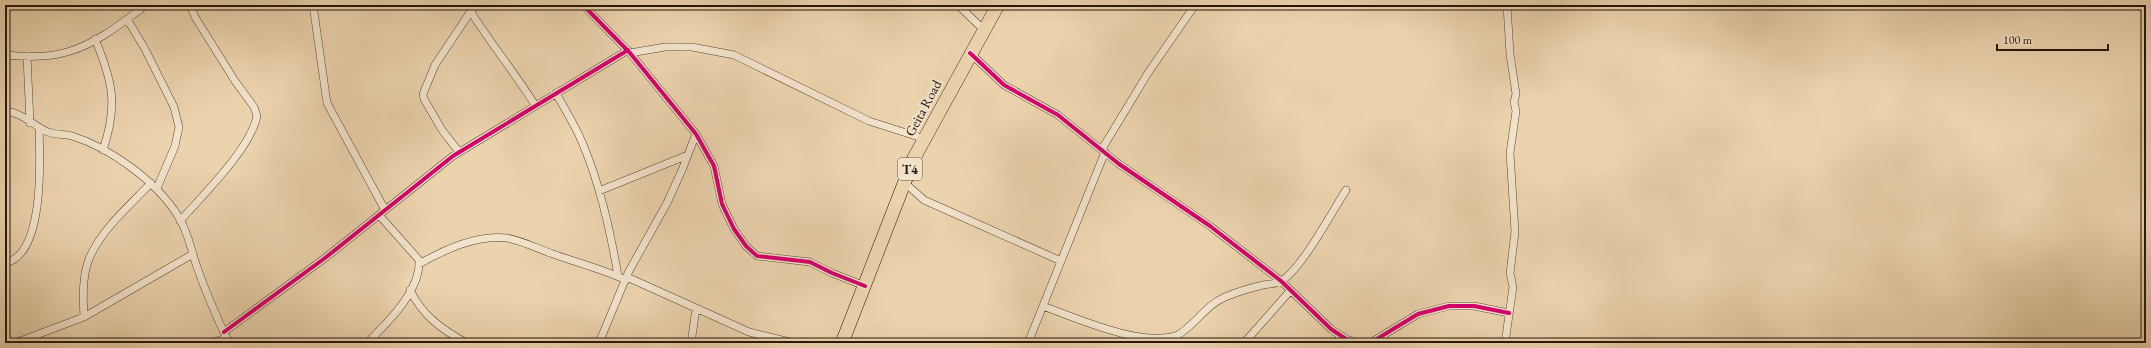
<svg xmlns="http://www.w3.org/2000/svg" width="2151" height="348" viewBox="0 0 2151 348" font-family="'EB Garamond',serif">
  <style>
    .lines { fill: none; stroke-linecap: round; stroke-linejoin: round }
    .street-casing { stroke: #574534; stroke-width: 8 }
    .highway-casing { stroke: #26160b; stroke-width: 14 }
    .street { stroke: #f2e2ca; stroke-width: 7 }
    .highway { stroke: #ebd3ae; stroke-width: 13 }
    .cycleway-casing { stroke: #f2e2ca; stroke-width: 6 }
    .cycleway { stroke: #d6006c; stroke-width: 4 }
    .labels { text-anchor: middle; stroke-width: 4; stroke-linejoin: round; paint-order: stroke }
    .shield { fill: #f2e2ca; stroke: #635344; stroke-width: 1 }
    .shield-label { font-size: 13px; font-weight: bold; fill: #26160b }
    .street-label { font-size: 14px; fill: #26160b; stroke: #f2e2ca }
  </style>
  <rect width="100%" height="100%" fill="#ebd3ae"/>
  <filter id="stains"><feTurbulence type="fractalNoise" baseFrequency=".005" numOctaves="4"/><feColorMatrix values="0 0 0 0 .2 0 0 0 0 .09 0 0 0 0 .02 0 0 0 .5 -.17"/></filter>
  <radialGradient id="worn" r=".72"><stop offset=".6" stop-color="#630" stop-opacity="0"/><stop offset="1" stop-color="#630" stop-opacity=".3"/></radialGradient>
  <g class="lines">
    <g class="street-casing">
      <path id="street" d="M313,5L327,103L385,210
        M583,5L630,53L696,134L714,166L722,204L734,229L746,246L757,256L810,262L832,273L865,286
        M958,5L984,30
        M471,12C491,44 515,73 535,105
        M127,19L145,49L174,107L179,127L175,146L157,188
        M95,39C113,82 118,105 103,150
        M630,53L665,47H692L734,55L869,121L925,139
        M970,53L1004,85L1058,115L1119,164L1210,226L1281,281L1331,329L1346,339L1359,343L1372,342L1418,314L1449,306H1474L1509,313
        M5,55C25,57 47,58 67,52C96,44 122,23 146,5
        M27,56L30,123
        M556,93C563,106 571,119 578,133C599,178 610,228 618,276
        M5,112C21,110 36,129 51,133C58,135 66,134 72,136C111,148 157,182 178,216C188,231 191,250 197,267C206,293 217,318 229,343
        M1102,149L1148,73L1195,5
        M459,152L442,130L424,99L423,94L435,65L475,5
        M905,183L924,200L1061,261
        M599,191L688,155
        M180,221C203,195 251,148 257,116L254,107L235,81L195,17L190,5
        M5,263C45,255 40,159 39,128
        M419,264C444,250 477,234 507,238C523,241 538,249 553,254C578,263 602,269 626,280
        M627,277L749,332L794,343
        M410,290C423,316 442,330 467,343
        M1043,306C1078,319 1143,348 1178,335C1196,324 1206,305 1225,297C1237,292 1250,288 1263,285C1268,284 1276,284 1281,281C1301,270 1332,212 1346,190
        M84,317C83,299 82,277 89,259C101,230 129,206 151,183
        M224,332L325,258L453,156L628,50
        M15,343L84,317L193,254
        M209,343L227,338
        M367,343C387,323 421,291 419,260L379,215
        M599,343L628,273L667,203L682,170L696,134
        M691,343L696,309
        M1028,343L1105,152
        M1244,343L1290,291
        M1335,343L1342,336
        M1505,343L1513,287L1510,273L1515,232L1510,153L1516,111L1514,102L1516,94L1510,54L1507,5"/>
    </g>
    <g class="highway-casing">
      <path id="highway" d="M842,343L914,158L998,5"/>
    </g>
    <use href="#street" class="street"/>
    <use href="#highway" class="highway"/>
    <g class="cycleway-casing">
      <path id="cycleway" d="M583,5L630,53L696,134L714,166L722,204L734,229L746,246L757,256L810,262L832,273L865,286
        M970,53L1004,85L1058,115L1119,164L1210,226L1281,281L1331,329L1346,339L1359,343L1372,342L1418,314L1449,306H1474L1509,313
        M224,332L325,258L453,156L628,50"/>
    </g>
    <use href="#cycleway" class="cycleway"/>
  </g>
  <g class="labels">
    <rect class="shield" x="898" y="158" width="24" height="22" rx="3"/>
    <g class="shield-label">
      <text x="910" y="174">T4</text>
    </g>
    <g class="street-label">
      <text transform="translate(923 108) rotate(-62)" y="5">Geita Road</text>
    </g>
  </g>
  <rect width="2151" height="348" fill="none" stroke="#ebd3ae" stroke-width="20"/>
  <rect x="6" y="6" width="2139" height="336" fill="none" stroke="#26160b" stroke-width="2"/>
  <rect x="10" y="10" width="2131" height="328" fill="none" stroke="#26160b"/>
  <path d="M1997 44v6h111v-6" fill="none" stroke="#26160b" stroke-width="2"/>
  <text x="2003" y="44" font-size="12" fill="#26160b" stroke="#f2e2ca" stroke-width="3" paint-order="stroke">100 m</text>
  <rect width="100%" height="100%" filter="url(#stains)"/>
  <rect width="100%" height="100%" fill="url(#worn)"/>
</svg>
